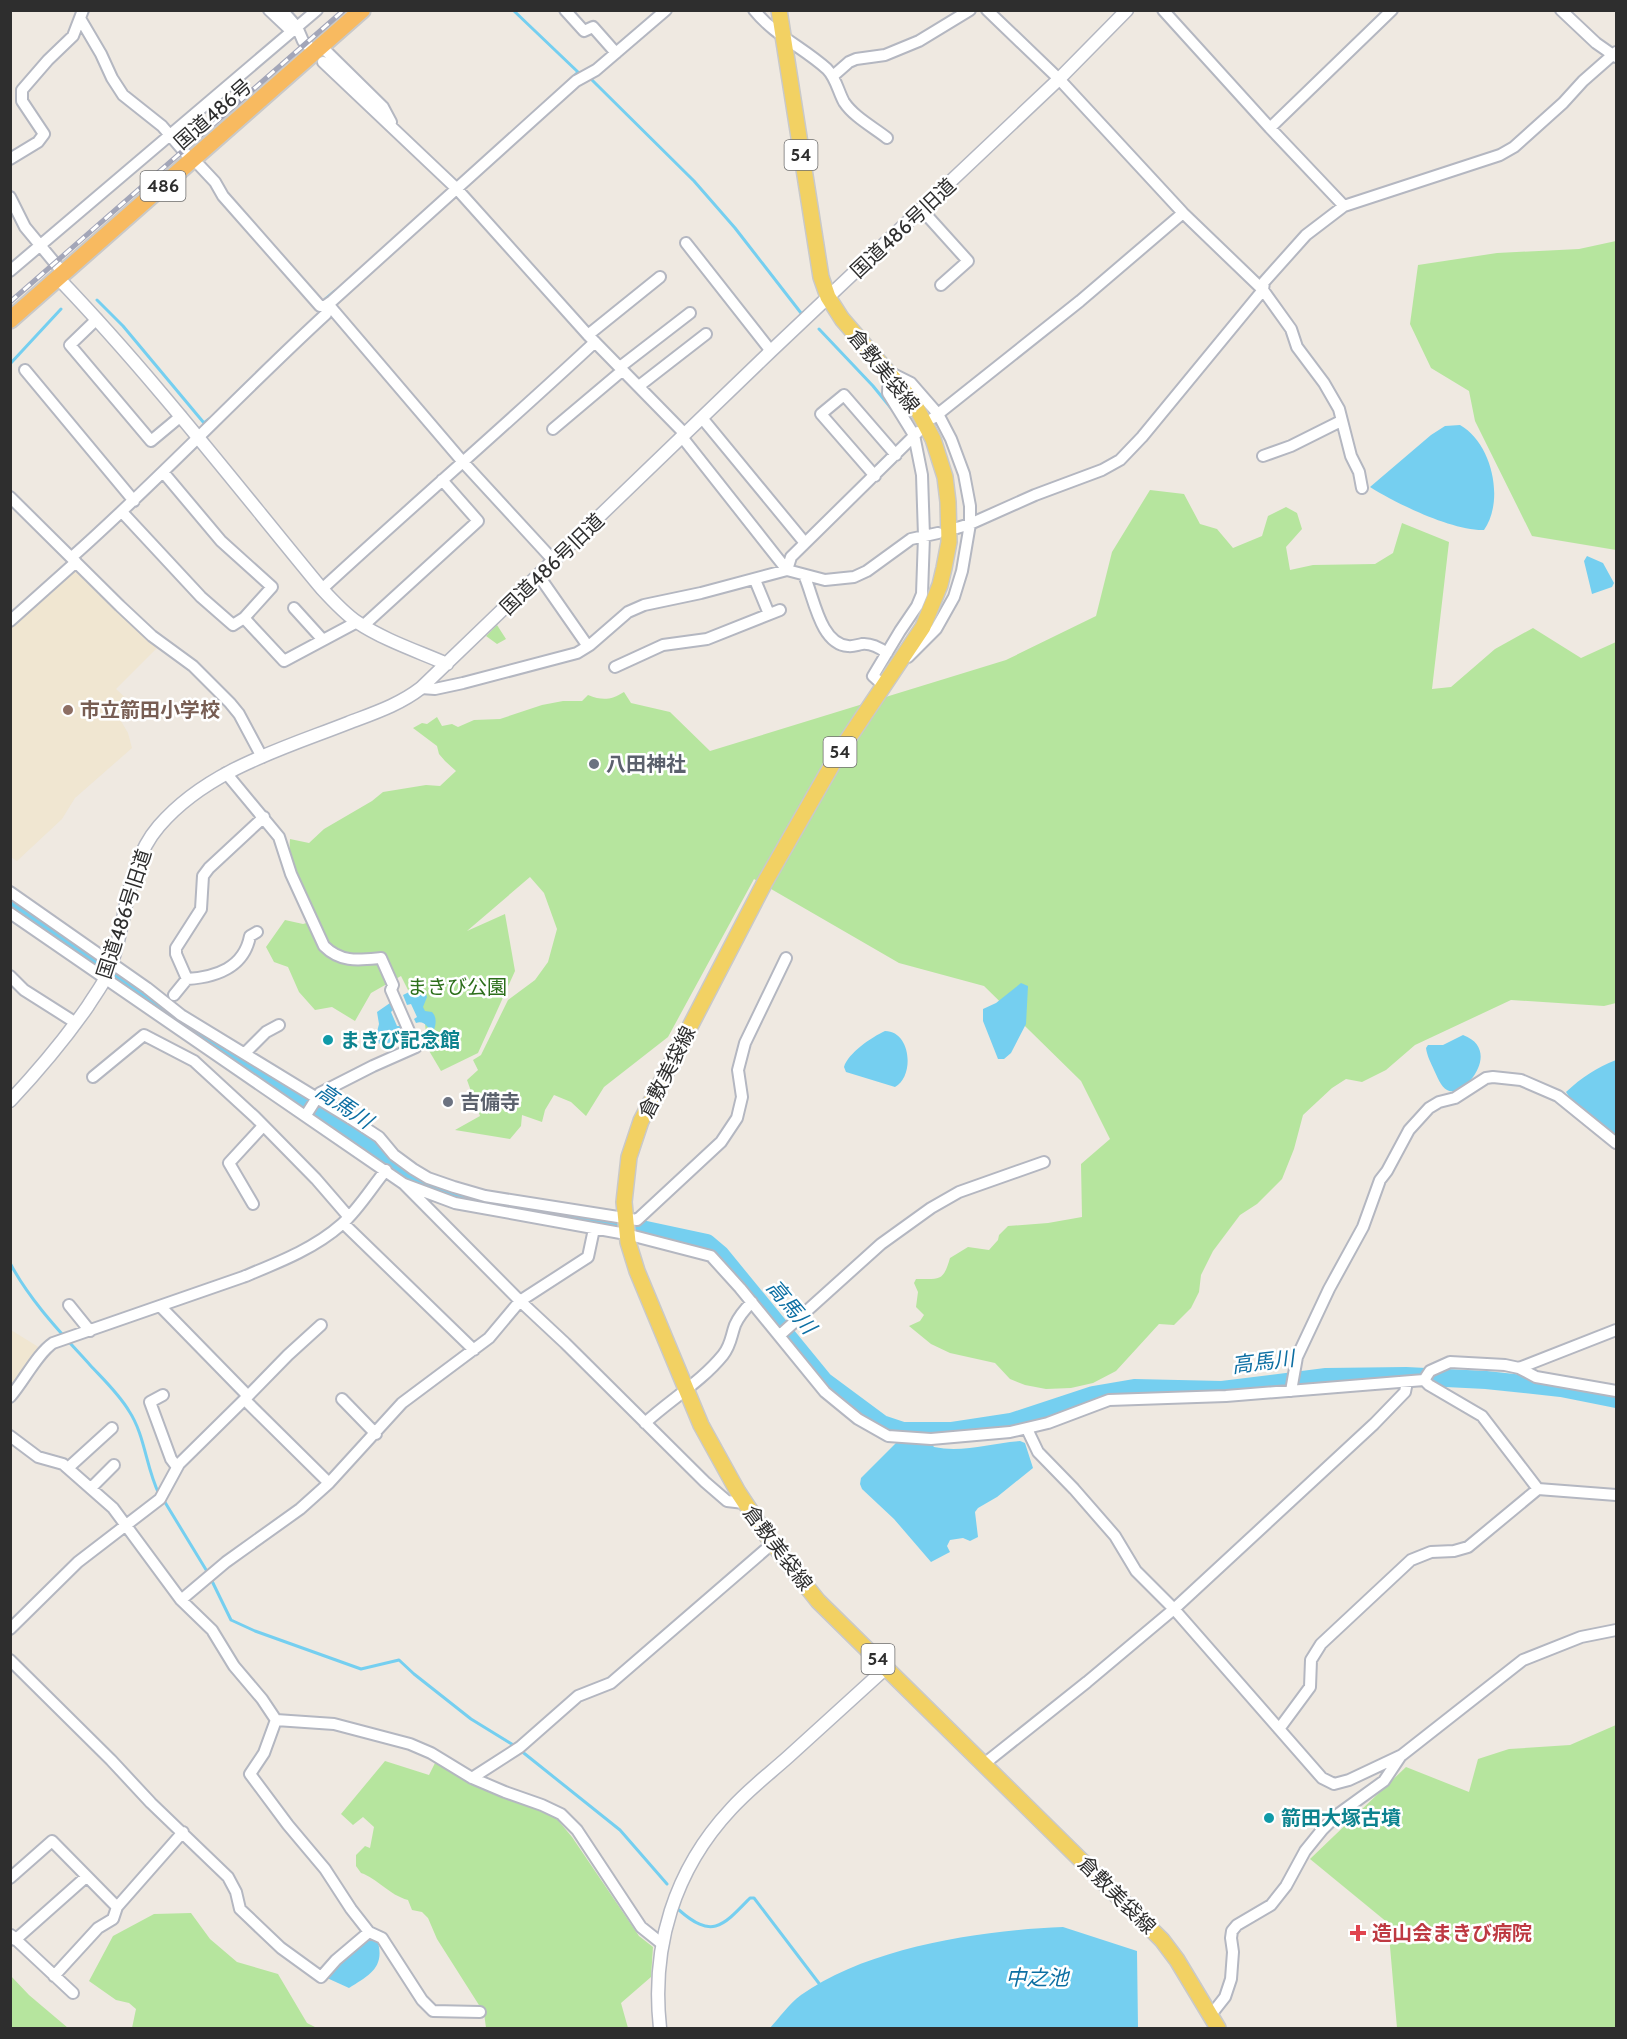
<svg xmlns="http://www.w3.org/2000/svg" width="1627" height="2039" viewBox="0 0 1627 2039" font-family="Cabin,'Noto Sans JP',sans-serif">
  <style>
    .education { fill: #f0e6d1 }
    .green { fill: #b6e59e }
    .water { fill: #75cff0 }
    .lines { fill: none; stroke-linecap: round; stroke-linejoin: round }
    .stream { stroke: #75cff0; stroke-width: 3 }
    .river { stroke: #75cff0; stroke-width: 18 }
    .minor-casing { stroke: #b4b7c1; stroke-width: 14 }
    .tertiary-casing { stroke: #b4b7c1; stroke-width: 15 }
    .primary-casing { stroke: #c9c9c9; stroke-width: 18 }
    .trunk-casing { stroke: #c9c9c9; stroke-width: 20 }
    .minor { stroke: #fff; stroke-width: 10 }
    .tertiary { stroke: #fff; stroke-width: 12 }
    .primary { stroke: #f2d163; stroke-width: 15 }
    .trunk { stroke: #f8ba60; stroke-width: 16 }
    .rail-casing { stroke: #a3a6b8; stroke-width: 5 }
    .rail { stroke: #fff; stroke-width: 3; stroke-dasharray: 9; stroke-linecap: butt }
    .education-dot { fill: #8d6e63; stroke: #fff; stroke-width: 2 }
    .worship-dot { fill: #6b7280; stroke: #fff; stroke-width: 2 }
    .culture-dot { fill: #0f9aa8; stroke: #fff; stroke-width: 2 }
    .health-dot { fill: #e0444e; stroke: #fff; stroke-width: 2 }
    .labels { text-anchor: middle; stroke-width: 5; stroke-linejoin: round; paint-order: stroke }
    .shield { fill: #fff; stroke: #6d6d6d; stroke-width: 1.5 }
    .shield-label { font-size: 18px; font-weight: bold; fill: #2e2e2e }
    .street-label { font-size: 20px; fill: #2e2e2e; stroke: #fff }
    .education-label { font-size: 20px; font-weight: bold; fill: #785e54; stroke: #fff; text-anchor: start }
    .worship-label { font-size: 20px; font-weight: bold; fill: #5b616d; stroke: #fff; text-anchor: start }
    .park-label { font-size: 20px; fill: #2c6e1b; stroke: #fff }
    .culture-label { font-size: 20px; font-weight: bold; fill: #0d838f; stroke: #fff; text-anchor: start }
    .health-label { font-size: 20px; font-weight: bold; fill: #be3a42; stroke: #fff; text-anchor: start }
    .water-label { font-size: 21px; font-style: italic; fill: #0d6fa3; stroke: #fff }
  </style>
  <rect width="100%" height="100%" fill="#efe9e1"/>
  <path class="education" d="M71,569H76L159,646L116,689L132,704L118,716L128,733L132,748L75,798L62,819L17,861L11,857V626Z
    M11,1330L40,1348L11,1392Z"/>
  <path class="green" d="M1616,241V550L1532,536L1475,421L1469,391L1431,368L1410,324L1418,265L1497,253L1579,249Z
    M1150,490L1184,494L1200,524L1217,529L1233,548L1262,536L1268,516L1286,507L1297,513L1302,529L1286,547L1290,570L1313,565L1375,564L1393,553L1402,523L1449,542L1432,689L1451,687L1495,649L1533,628L1581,658L1616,642V1003L1604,1006L1511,1000L1415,1045L1386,1070L1362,1082L1346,1079L1332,1088L1303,1115L1294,1149L1282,1179L1257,1204L1240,1215L1213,1251L1201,1275L1199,1292L1191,1308L1174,1325L1159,1324L1116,1371L1093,1383L1071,1388L1046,1389L1025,1385L1010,1379L995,1363L950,1353L931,1344L909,1326L920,1321L924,1315L916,1307L918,1292L914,1283L916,1279C940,1279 943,1282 950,1258L968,1247L989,1250L998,1240L999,1235L1008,1226L1048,1223L1082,1217L1081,1164L1110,1139L1081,1081L984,986L899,963L754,879L668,1037L604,1087L586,1116L571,1102L554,1095L545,1110L542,1122L522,1115L521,1126L510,1139L455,1130L480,1116L467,1080L478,1070L473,1060L481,1055L508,1000L535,980L548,962L557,929L544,893L530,877L467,931L505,914L515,971L478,1053L441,1071L428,1049L425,1024L401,976L371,993L355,1021L332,1007L315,1010L299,992L288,967L274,962L266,947L285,920L303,924L317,920C306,895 287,867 290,839L309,843L324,829L372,801L383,792L426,785L440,786L456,771L445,761L439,754L437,746L413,728L422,723L427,724L437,717L442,726L452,724L458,727L474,720L500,719L542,705L563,701H582L588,695C603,701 611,700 624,692L631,703L670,712L710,751L1006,660L1096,616L1112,552Z
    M497,625L506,639L497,644L486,636Z
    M1616,1725V2028H1397L1388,1923L1310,1859L1406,1767L1469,1792L1478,1759L1509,1749L1570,1745Z
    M385,1761L429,1775L436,1761L503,1798L537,1807L557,1819L572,1837L639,1936L653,1947L651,1977L621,2003L628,2028H486L484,2013L437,1939L428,1918L422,1912L412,1910L408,1900C389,1895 377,1878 361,1873L356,1866V1855L365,1846L370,1848L374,1827L363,1817L353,1825L341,1814Z
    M191,1913L210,1939L237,1962L278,1974L307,2023L317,2028H132L136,2009L129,2003L116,2000L89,1981L113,1936L154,1914Z
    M10,1975L29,1995L68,2028H11Z"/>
  <path class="water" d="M1460,425C1492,443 1505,500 1484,530C1453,531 1397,504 1370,487L1431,435L1445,426Z
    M1587,556L1603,563L1614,583L1612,587L1592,594L1584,561Z
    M1021,983L1028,986L1026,1024L1011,1053L1004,1059H998L983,1021V1009L996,1003Z
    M415,989L425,992L427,997L423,1007L425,1011L432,1012C437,1017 436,1024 434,1030L432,1031C427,1028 425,1020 416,1023L414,1019L417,1017L411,1004L407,1005L403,995Z
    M390,1003L393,1010L391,1012L397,1026H400L403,1034L399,1045L392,1042L381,1045L375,1040L379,1024L377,1012Z
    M885,1031C911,1031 915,1076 895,1087L846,1072L844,1067C848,1053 872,1037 885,1031Z
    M1463,1035C1504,1050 1463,1100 1447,1090C1441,1087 1437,1076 1434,1070C1431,1063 1427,1056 1426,1048L1428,1045H1443Z
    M1616,1060V1136L1570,1098L1566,1092C1582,1077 1596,1068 1616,1060Z
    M1020,1441L1025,1443L1033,1468L997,1497L978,1508L975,1512L978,1537L970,1541L963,1538L950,1540L947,1546L950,1552L931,1562L894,1519L862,1489L860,1484L861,1478L897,1442L931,1443L934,1447C963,1453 991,1443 1020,1441Z
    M1063,1927L1137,1951L1138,2028H770C779,2018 789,2004 801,1995C868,1947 982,1930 1063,1927Z
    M371,1936L377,1939C386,1967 370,1975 349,1988L327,1978L326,1974Z"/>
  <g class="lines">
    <path class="stream" d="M513,10L579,73
      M572,78L578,72
      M592,80L694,181L735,228L801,313
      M97,300L123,326L204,423L209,419
      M322,302L335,291
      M819,329L873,386L895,413
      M10,364L61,309
      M229,400L287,344
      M10,1263C30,1301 62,1334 90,1365C104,1380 119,1394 129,1411C145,1435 146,1468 159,1494
      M163,1499L208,1573
      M211,1579L231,1620L255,1631L361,1669L399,1660L414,1674L471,1719L515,1746
      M520,1750L620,1830L667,1884
      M679,1910C712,1939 722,1927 750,1898H754L821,1986"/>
    <path class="river" d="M10,905L86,955L185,1025L340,1127L405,1175L447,1193L483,1203L604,1221L707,1243L720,1254L824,1381L882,1424L903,1431H952L1011,1422L1093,1395L1134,1388L1222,1390L1326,1377L1406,1376L1486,1380L1561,1388L1616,1399"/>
    <g class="minor-casing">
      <path id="minor" d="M269,10L287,27
        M282,10L297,27L303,41L315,52
        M565,10L584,31L593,27L616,53
        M754,10C774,35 804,48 827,69C836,78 838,91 844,102C854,117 873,127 887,138
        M987,10L1059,79L1183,213L1263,290L1291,329L1297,347L1324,383L1339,409L1351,456L1359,472L1362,488
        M1163,10L1270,128L1344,206
        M1561,10L1596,43L1616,57
        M81,20L101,54L112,78L123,95L162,126L187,155L200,166L215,182L223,196L320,306H325L332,301L576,81L596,70L666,10
        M321,46L383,107L391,122
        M323,62L457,189L588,335L685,434
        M833,76L849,62L856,59L885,55L919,41L970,10
        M1270,128L1392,10
        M10,159L38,142L44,134L22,101V90L48,60L73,36L83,10
        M10,197L25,227L64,274
        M922,210L968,261L941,285
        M686,243L771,351
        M10,271L317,10
        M328,304L462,461L554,561
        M97,319L70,345L151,441L181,416
        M588,335L660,277
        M620,367L690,313
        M25,370L134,501
        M639,386L706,334
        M702,418L805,543
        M933,418L1080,301L1183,213
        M553,429L623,370
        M682,437L787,570L825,580L854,577L867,571L911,539L938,533
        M1263,456L1291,446L1341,421
        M163,472L221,541L272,587L244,618
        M875,476L821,414L844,395L896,455
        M10,497L120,606L152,636L193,666L230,703L239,714L262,757
        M122,512L201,597L233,625L244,618L284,661L357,622
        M957,528L970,524L1035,495L1102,470L1120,460L1142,437L1263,290L1264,282L1306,235L1344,206L1500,155L1514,147L1563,103L1583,81L1616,52
        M72,557C160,479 240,393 326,314L328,304
        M787,570L791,557L918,432
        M804,575C814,597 820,644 848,646C852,647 857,645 862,644C871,643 880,648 887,653
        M539,576L585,642L590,645
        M755,580L769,614
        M322,589C412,506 505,426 595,342
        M294,608L323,640
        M10,621L76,562
        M364,625L478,521L442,480
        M615,667L663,645L707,639L780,610
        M883,685L873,676L900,631L917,606L922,594L924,536L922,475L914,435L888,393L889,372L911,383L938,414L951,439L964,474L970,506V524L962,571L954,597L936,629L908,657
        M421,688L435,689L463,683L577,653L590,645L628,612L644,605L701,593L787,570
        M226,773L279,837L291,874L324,946C341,963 359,960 381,958L393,985L391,990L416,1047L373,1066L320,1093L306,1115
        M10,892L147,988L181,1015L353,1120L379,1137L394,1155L413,1169L428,1178L454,1187L485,1196L637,1220L721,1142L737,1118L742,1097L738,1070L745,1043L786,958
        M10,913L404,1184L520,1301L565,1343L705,1482L727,1501L744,1503
        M10,976L24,990L76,1023
        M187,979C216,977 244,968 250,936L257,932
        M174,995L187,979L176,954V948L201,909L203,876L209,868L264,817
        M245,1053L266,1032L279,1025
        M93,1077L144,1035L194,1061L255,1117L316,1179L348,1216
        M404,1184L455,1203L626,1234L711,1256L740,1288L825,1392L858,1419L888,1436L931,1439L1010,1432L1048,1423L1109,1400L1226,1396L1424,1380L1430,1371L1450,1362L1505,1365L1519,1368L1536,1377L1616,1391
        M253,1204L229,1163L263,1126
        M343,1223L474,1350
        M69,1305L90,1331
        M161,1307L248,1396L288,1355L321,1325
        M780,1335L881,1244L931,1208L959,1192L1044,1162
        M1519,1368L1616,1330
        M1424,1380L1429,1385L1482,1416L1538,1489L1616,1495
        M1291,1391L1297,1357L1329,1289L1363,1227L1380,1180L1387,1171L1409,1130L1429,1108L1439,1102L1455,1098L1486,1078L1493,1077L1521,1080L1558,1096L1616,1143
        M163,1395L150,1402L171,1459L177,1467
        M10,1397C24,1381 37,1354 53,1343L243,1277C277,1263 314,1249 342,1224C358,1210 372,1187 386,1170
        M342,1399L376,1434
        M246,1401L329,1483
        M645,1423C671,1399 701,1382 723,1355C731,1345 731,1336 735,1325C739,1316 745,1309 752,1302
        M1027,1429L1038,1452L1074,1489L1115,1536L1136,1571L1174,1609L1322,1778L1334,1784L1349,1780L1402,1755L1523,1660L1581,1637L1616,1630
        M10,1436L38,1457L63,1464L113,1508L181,1600L212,1630L234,1666L262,1699L276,1720
        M68,1468L112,1428
        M91,1488L114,1465
        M181,1600L226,1562L300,1509L329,1483L402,1403L489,1338L520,1301L588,1257L594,1229
        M10,1629L78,1562L160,1499L179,1464L248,1396
        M10,1660L111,1760L151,1803L228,1877L236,1892L240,1909L281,1948L321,1977L336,1960L369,1932L351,1909L325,1869L288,1825L250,1774L264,1753L276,1720
        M276,1720L334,1724L410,1744L431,1753L472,1778L505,1792L542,1805L561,1814L577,1830L641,1927L661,1943
        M1279,1729L1310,1687L1311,1660L1321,1644L1411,1560L1431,1552L1454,1551L1468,1547L1538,1489
        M984,1764L1087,1682L1174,1609L1374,1424L1405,1392L1407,1382
        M472,1778L520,1747L578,1696L611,1683L773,1543
        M10,1878L52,1841L117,1907
        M369,1932L382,1938L422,2000L433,2011L480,2012
        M11,1935L73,1993
        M15,1940L86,1877
        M54,1976L98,1928L113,1919L117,1907L183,1832
        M1210,2016L1225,1997L1231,1979L1233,1952L1231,1938L1232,1931L1237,1925L1271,1905L1286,1886L1305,1851L1322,1830L1337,1815L1384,1781L1400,1757"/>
    </g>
    <g class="tertiary-casing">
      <path id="tertiary" d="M59,279C153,377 236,485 322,589C333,601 344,613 357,622C384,640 417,651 447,664
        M10,1101C38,1071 65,1039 88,1006C94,996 102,986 107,975C128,927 123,868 159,826C207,770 282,749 348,723C374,713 399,705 421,688L771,351L1059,79L1127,10
        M660,2028C651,1947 674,1870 731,1809C748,1790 769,1774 788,1757C821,1727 854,1697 887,1667"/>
    </g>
    <g class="primary-casing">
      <path id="primary" d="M779,10L821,277L828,297L842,319L905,392L915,405L933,439L945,477L948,502L949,542L944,568L940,585L923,627L840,751L765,882L641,1121L629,1157L624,1202L628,1242L637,1271L701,1425L738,1492L769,1539L818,1601L1162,1940L1177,1960L1218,2028"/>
    </g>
    <g class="trunk-casing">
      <path id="trunk" d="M10,320L362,10"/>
    </g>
    <use href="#minor" class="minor"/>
    <use href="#tertiary" class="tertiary"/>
    <use href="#primary" class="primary"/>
    <use href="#trunk" class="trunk"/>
    <g class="rail-casing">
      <path id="rail" d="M10,302L344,10"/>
    </g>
    <use href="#rail" class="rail"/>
  </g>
  <circle class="education-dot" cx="68" cy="710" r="6"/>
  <g class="worship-dot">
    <circle cx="594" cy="764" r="6"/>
    <circle cx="448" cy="1102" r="6"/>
  </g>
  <g class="culture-dot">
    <circle cx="328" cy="1040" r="6"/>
    <circle cx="1269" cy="1818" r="6"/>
  </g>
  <path class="health-dot" d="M1355 1924h6v6h6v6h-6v6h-6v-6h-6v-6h6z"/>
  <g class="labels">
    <g class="shield">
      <rect x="784.5" y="140" width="33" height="30" rx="4.5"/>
      <rect x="140.5" y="171" width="45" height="30" rx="4.5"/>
      <rect x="823.5" y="737" width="33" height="30" rx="4.5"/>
      <rect x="861.5" y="1644" width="33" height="30" rx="4.5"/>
    </g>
    <g class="shield-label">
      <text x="801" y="161">54</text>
      <text x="163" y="192">486</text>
      <text x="840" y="758">54</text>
      <text x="878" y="1665">54</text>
    </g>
    <g class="street-label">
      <text transform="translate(213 114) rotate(-41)" y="7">国道486号</text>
      <text transform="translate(903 228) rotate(-43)" y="7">国道486号旧道</text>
      <text transform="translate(884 371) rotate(51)" y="7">倉敷美袋線</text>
      <text transform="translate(552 564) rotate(-44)" y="7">国道486号旧道</text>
      <text transform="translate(124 914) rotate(-72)" y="7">国道486号旧道</text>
      <text transform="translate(667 1072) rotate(-63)" y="7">倉敷美袋線</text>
      <text transform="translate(778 1548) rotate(53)" y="7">倉敷美袋線</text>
      <text transform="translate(1117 1895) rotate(45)" y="7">倉敷美袋線</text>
    </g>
    <g class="education-label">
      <text x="80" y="717">市立箭田小学校</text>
    </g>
    <g class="worship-label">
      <text x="606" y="771">八田神社</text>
      <text x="460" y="1109">吉備寺</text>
    </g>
    <g class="park-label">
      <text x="457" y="994">まきび公園</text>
    </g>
    <g class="culture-label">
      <text x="340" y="1047">まきび記念館</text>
      <text x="1281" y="1825">箭田大塚古墳</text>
    </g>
    <g class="health-label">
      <text x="1372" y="1940">造山会まきび病院</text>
    </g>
    <g class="water-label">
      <text transform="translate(344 1106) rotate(34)" y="7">高馬川</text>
      <text transform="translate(791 1307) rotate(50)" y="7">高馬川</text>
      <text transform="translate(1263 1362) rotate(-7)" y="7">高馬川</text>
      <text x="1037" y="1985">中之池</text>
    </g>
  </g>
  <rect width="1627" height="2039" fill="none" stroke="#2e2e2e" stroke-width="24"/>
</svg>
